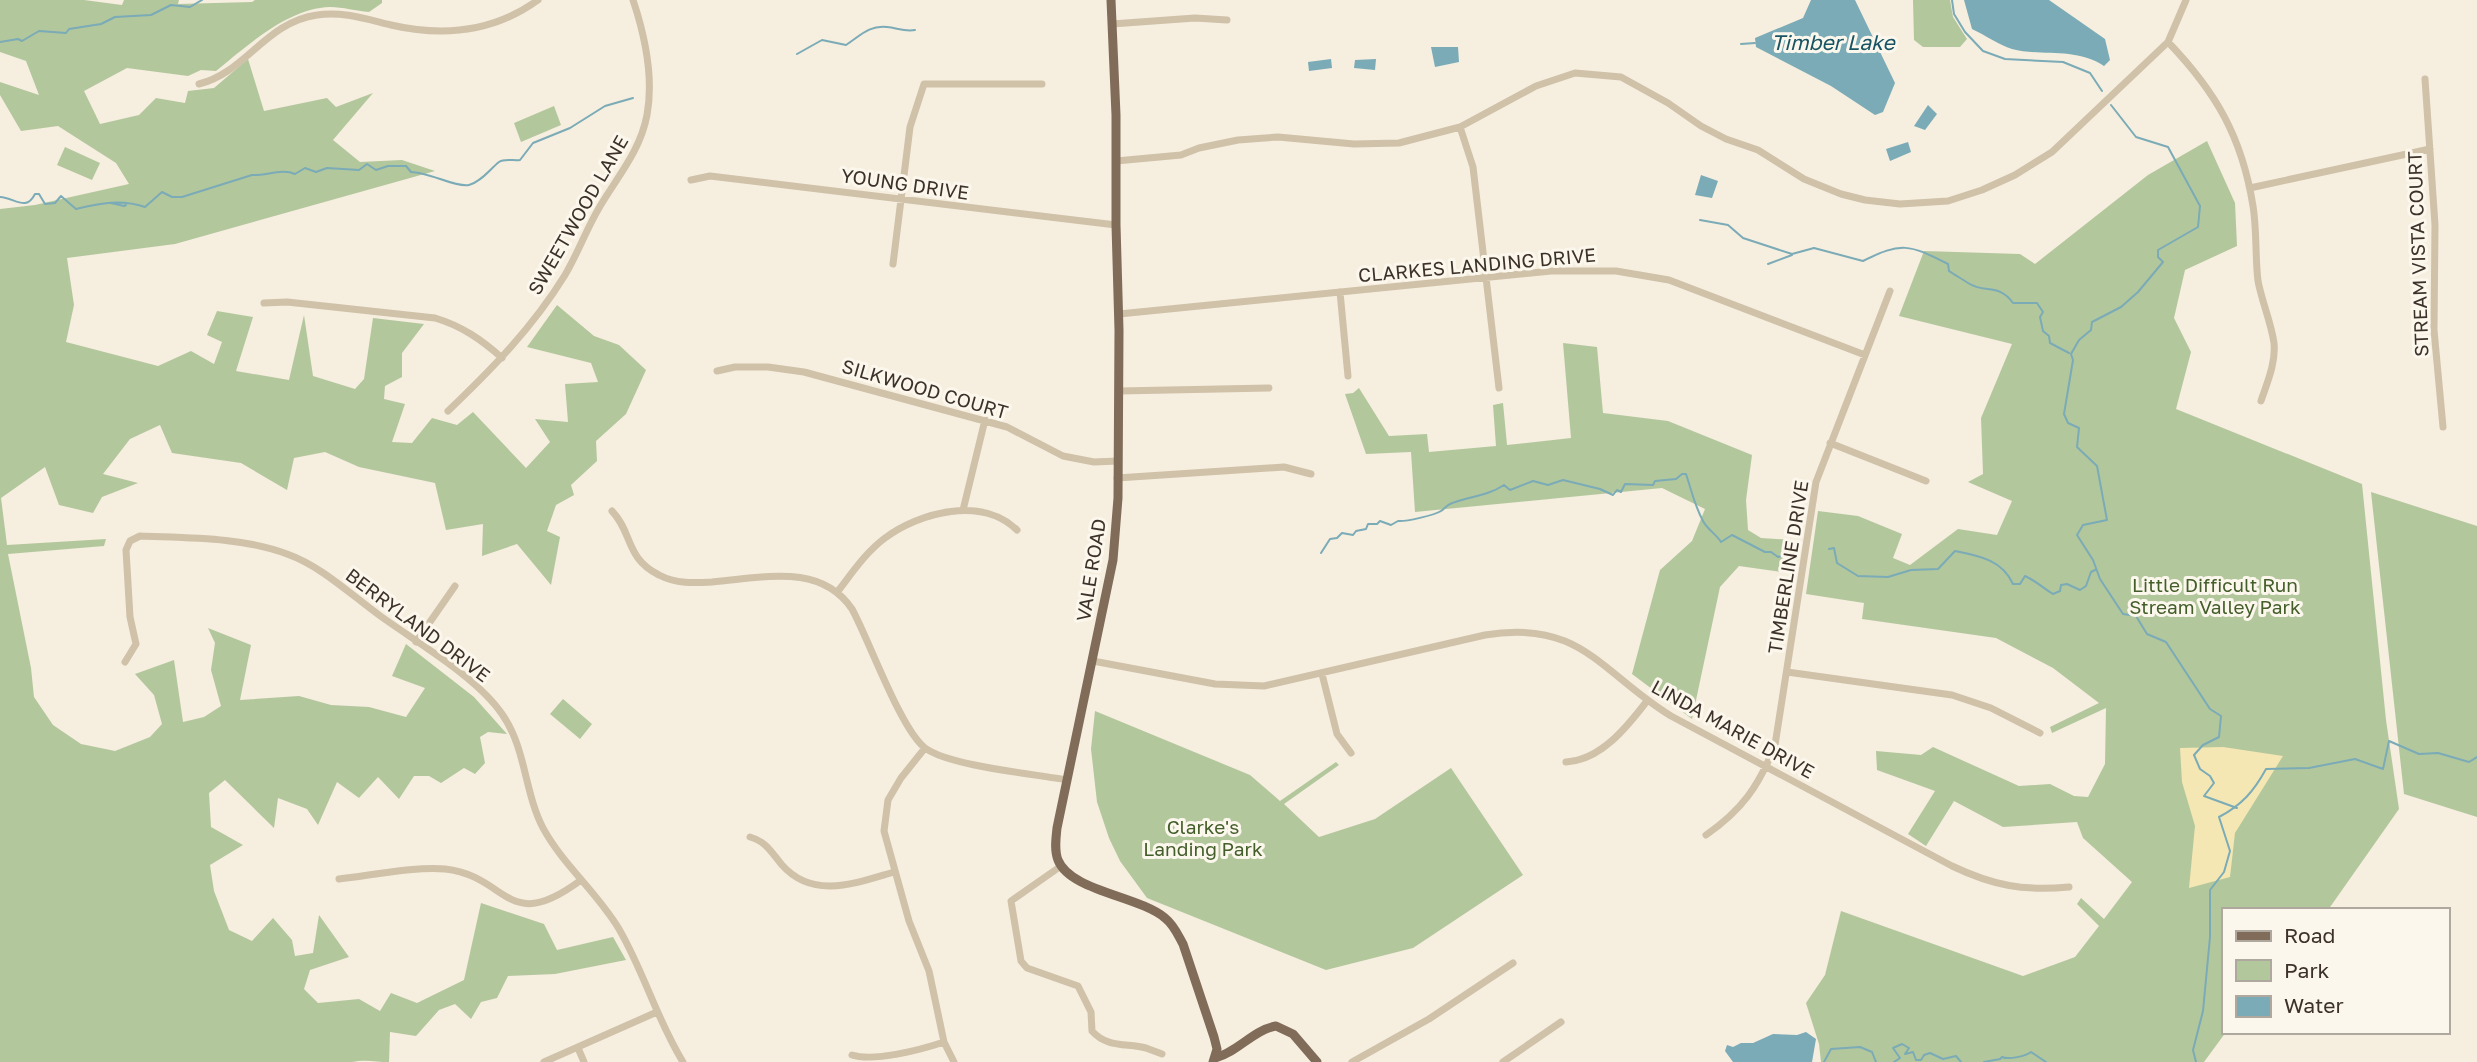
<svg xmlns="http://www.w3.org/2000/svg" width="2477" height="1062" viewBox="0 0 2477 1062" font-family="'Golos Text',sans-serif">
  <style>
    .green { fill: #b3c79d }
    .sand { fill: #f4e7b3 }
    .water { fill: #7aabb7 }
    .lines { fill: none; stroke-linecap: round; stroke-linejoin: round }
    .stream { stroke: #7aabb7; stroke-width: 2 }
    .minor { stroke: #d0c1a9; stroke-width: 7 }
    .major { stroke: #806c59; stroke-width: 9 }
    .labels { text-anchor: middle; stroke-width: 6; stroke-linejoin: round; paint-order: stroke }
    .street-label { font-size: 19px; fill: #3c322a; stroke: #fcf7ed }
    .park-label { font-size: 19px; fill: #435e2a; stroke: #fcf7ed }
    .water-label { font-size: 21px; font-style: italic; fill: #195464; stroke: #fcf7ed }
  </style>
  <rect width="100%" height="100%" fill="#f6eedf"/>
  <path class="green" d="M0,0H84L122,5L124,0H179L178,4L252,2L255,0H382V3L369,12C356,11 343,7 330,7C288,8 247,46 216,71L201,70L188,76L127,68L84,91L100,124L139,115L156,98L185,103L188,91L214,88L248,59L264,111L327,98L336,107L373,93L333,140L360,162L402,160L435,171L175,244L67,258L74,305L66,342L158,366L191,351L214,364L222,342L207,335L217,311L253,317L236,371L289,380L304,315L313,376L355,389L364,379L373,318L424,324L402,353V377L385,386L384,399L405,404L392,442L412,443L432,418L457,425L473,412L526,468L550,442L535,419L568,422L565,384L598,382L591,363L527,347L557,305L594,336L619,345L646,370L626,414L596,441L597,461L571,485L574,495L556,505L547,531L560,537L551,585L517,544L482,556L483,524L446,530L435,483L359,467L325,452L294,458L287,490L241,463L172,453L160,425L130,439L103,474L138,483L102,497L93,513L59,505L45,467L1,498L7,545L106,539L104,546L8,554L31,668L34,697L53,725L81,744L115,751L150,737L162,724L154,695L135,674L174,660L183,722L204,717L221,706L211,670L215,643L208,628L251,645L240,700L299,696L331,705L369,707L406,717L425,688L392,676L406,644L474,697L507,734L488,732L480,737L485,763L475,774L464,768L441,783L429,776H414L399,799L378,777L359,798L337,782L318,825L307,809L278,798L274,828L225,780L209,793L211,827L243,845L210,865L214,891L229,930L252,941L273,918L292,940L295,956L313,953L319,915L349,957L310,970L304,989L318,1003L359,999L380,1011L391,993L417,1003L464,980L481,903L544,924L557,950L613,937L626,960L555,974L508,976L497,998L481,1002L471,1019L455,1004L439,1010L416,1036L390,1032L389,1062C376,1062 366,1059 352,1062H0V209L35,205L129,184L116,163L58,126L21,131L0,95V82L39,95L26,61L0,52Z
    M1913,0H1950L1953,17L1967,39L1960,47H1923L1914,40Z
    M554,106L561,125L521,142L514,123Z
    M2207,141L2235,203L2237,246L2185,270L2174,318L2191,352L2176,409L2362,484L2386,720L2399,809L2328,910H2223V1032H2226L2204,1062H1821L1819,1044L1806,1003L1825,975L1841,911L2023,976L2075,957L2099,926L2077,904L2081,898L2104,919L2132,882L2083,838L2077,822L2003,827L1954,801L1926,846L1908,834L1935,791L1877,770L1876,751L1921,755L1933,747L2019,786L2050,784L2074,796L2088,797L2105,764L2106,708L2052,733L2050,727L2099,703L2053,668L1996,638L1862,619L1864,603L1806,594L1818,511L1858,516L1902,534L1893,558L1910,565L1958,529L1997,535L2012,501L1968,482L1983,474L1981,418L2012,344L1899,316L1924,251L2020,254L2035,264L2148,175Z
    M65,147L100,163L92,180L57,165Z
    M1563,343L1597,347L1603,413L1668,421L1752,455L1746,500L1748,530L1761,538L1793,540L1788,573L1739,566L1720,587L1692,719L1632,674L1660,570L1692,541L1705,509L1662,488L1415,512L1411,452L1366,454L1345,394L1353,393L1359,388L1389,436L1427,434L1429,452L1496,446L1493,405L1503,403L1507,445L1571,438Z
    M2371,492L2477,526V817L2404,794Z
    M563,699L592,724L580,739L550,714Z
    M1095,711L1250,775L1280,801L1336,762L1339,765L1284,804L1319,837L1375,819L1451,768L1523,875L1413,948L1326,970L1147,898L1120,861L1109,838L1097,802L1091,749Z"/>
  <path class="sand" d="M2223,747L2283,756L2235,833L2230,877L2189,888L2195,826L2182,782L2180,748Z"/>
  <path class="water" d="M1811,0H1855L1895,83L1883,112L1875,115L1831,86L1756,47L1755,38L1803,18Z
    M1964,0H2049L2105,39L2110,60L2104,66C2075,47 2043,57 2012,49C1999,45 1985,35 1972,29Z
    M1431,47H1458L1459,62L1435,67Z
    M1331,59L1332,68L1309,71L1308,62Z
    M1376,59L1375,70L1354,68L1355,60Z
    M1928,105L1937,114L1925,130L1914,126Z
    M1908,142L1911,152L1890,161L1886,149Z
    M1701,175L1718,181L1712,198L1695,195Z
    M1806,1032L1816,1039L1812,1062H1733L1725,1051L1727,1045L1733,1047L1741,1043H1753L1773,1034L1797,1035Z"/>
  <g class="lines">
    <path class="stream" d="M1952,0L1954,14L1965,32L1983,51L2005,59L2063,62L2090,73L2102,91
      M0,42L18,39L22,41L39,31L66,33L69,29L101,24L115,17L151,15L171,5L190,7L202,0
      M1741,44L1755,43
      M797,54L822,40L846,45C860,36 869,25 887,27C897,28 905,32 915,30
      M2111,105L2136,137L2168,147L2200,206L2198,227L2158,250V257L2163,262L2138,292L2121,307L2092,322L2091,330L2079,340L2071,354L2073,360L2064,414L2068,423L2079,428L2077,447L2097,466L2107,520L2083,525L2077,535L2093,560L2100,579L2123,614L2136,616L2147,634L2166,642L2210,709L2221,716L2219,737L2203,745L2194,755L2200,769L2210,776L2214,783L2204,796L2237,808
      M0,197C15,198 26,212 35,194H39L45,204L55,203L61,196L76,209C101,203 121,199 145,207L162,192L172,197H182L252,175C266,176 282,168 295,174L305,168L316,172L327,168L359,170L367,164L376,170L388,166H406L411,172C428,172 457,188 469,185C481,182 490,169 499,162C504,158 514,161 520,160L533,143L570,128L605,106L633,98
      M111,203L124,206L126,205
      M1700,220L1728,225L1743,238L1792,254L1814,248L1863,261C1901,242 1909,244 1948,264L1949,271C1955,275 1962,279 1968,283C1985,294 1999,283 2013,303H2037L2043,312L2040,317L2043,331L2049,336L2050,343L2069,353
      M1768,264L1792,255
      M1829,549L1834,548L1837,563L1858,576L1888,577L1911,570L1938,569L1955,551C1980,556 2002,560 2013,584H2020L2025,576C2036,581 2043,588 2053,594L2060,591L2061,585L2067,584L2080,590L2086,586L2091,572L2095,570
      M1321,553L1330,539L1337,538L1342,533L1353,535L1356,531L1366,529L1368,524H1377L1380,521L1391,525L1398,521C1405,522 1435,515 1441,511C1444,509 1447,505 1450,504C1468,496 1486,497 1504,485L1510,490L1533,481L1548,485L1563,480L1600,489L1613,495L1617,490L1621,492L1625,484L1653,485L1655,481L1676,479L1682,474H1686C1692,492 1694,504 1703,521C1707,529 1716,534 1721,542L1732,535L1765,552H1771L1778,557L1784,555L1786,559
      M1824,1062L1831,1049L1860,1047L1872,1052L1876,1062
      M1894,1062L1900,1058L1893,1048L1902,1044L1909,1048L1905,1054L1913,1052L1916,1060H1921L1924,1055L1930,1053L1943,1059L1956,1056L1961,1062
      M1984,1062L2000,1059L2002,1057C2009,1060 2026,1056 2031,1052L2046,1062
      M2196,1062L2193,1050L2203,1011L2210,937V890L2224,872L2230,851L2219,817C2242,805 2254,791 2266,769L2309,768L2355,759L2383,769L2389,741L2419,754L2438,753L2469,762L2477,757"/>
    <path class="minor" d="M1112,24L1195,18L1227,20
      M2168,42C2216,92 2242,137 2253,206C2257,230 2255,256 2258,281C2262,302 2271,322 2274,343C2276,363 2267,383 2261,401
      M2425,79L2435,225L2434,330L2443,427
      M199,84C245,73 266,22 317,15C342,11 366,19 391,25C443,37 494,32 538,0
      M1460,127L1473,167L1499,388
      M1116,161L1181,155L1199,148L1238,140L1278,137L1354,144L1399,143L1460,127L1536,86L1575,73L1621,77L1668,103L1701,126L1726,139L1758,150L1804,179L1841,194L1865,200L1900,204L1948,201L1982,190L2015,175L2052,152L2168,42L2186,0
      M691,180L710,176L1116,225
      M2250,188L2430,149
      M893,264L910,127L924,84H1042
      M1340,292L1348,376
      M264,303L287,302L435,318C462,326 482,340 502,358
      M1119,314L1551,271H1616L1669,280L1865,355
      M717,371L735,367H768L804,372L1007,427L1063,456L1094,462L1118,461
      M1119,391L1269,388
      M448,411C492,369 533,327 565,275C578,253 586,230 599,208C617,177 640,152 647,115C654,77 645,36 633,0
      M1830,443L1926,481
      M1117,478L1284,467L1311,474
      M963,510L985,420
      M612,511C633,533 625,558 659,575C676,584 694,583 712,582C762,578 820,562 852,609C869,640 901,730 925,748C949,766 1035,774 1067,780
      M838,591C852,573 866,552 885,538C920,512 982,496 1017,530
      M416,642L455,586
      M1093,661L1215,684L1264,686L1485,635C1581,619 1601,673 1671,716L1952,866C1994,886 2023,891 2069,887
      M125,662L136,644L130,617L126,550L130,541L140,536C188,538 242,537 287,554C321,566 350,594 379,615C416,642 477,677 502,714C526,748 524,791 543,828C563,865 597,892 619,929C644,972 657,1020 683,1062
      M1787,672L1952,695L1991,708L2040,733
      M1322,674L1337,734L1351,753
      M925,748L901,778L888,800L884,831L909,921L929,971L944,1042L954,1062
      M1566,762C1601,760 1627,727 1647,701
      M1706,835C1742,810 1759,786 1775,745L1816,482L1890,291
      M750,837C767,842 771,852 782,865C813,900 856,883 894,872
      M1061,866L1011,901L1021,961L1027,968L1078,986L1091,1012L1092,1031C1107,1048 1127,1043 1146,1048C1151,1050 1157,1052 1162,1054
      M339,879C368,876 417,866 445,869C509,876 506,936 581,880
      M578,1048L584,1062
      M852,1055C874,1062 920,1050 944,1042
      M544,1062L657,1012
      M1352,1062L1429,1019L1513,963
      M1503,1062L1561,1022"/>
    <path class="major" d="M1111,0L1116,115V225L1119,330L1118,498L1113,560L1057,828C1056,838 1054,850 1058,860C1070,891 1139,896 1165,918C1174,925 1178,935 1183,944L1214,1037L1217,1049L1213,1062
      M1215,1058C1238,1052 1253,1030 1276,1026L1293,1034L1317,1062"/>
  </g>
  <g class="labels">
    <g class="street-label">
      <text transform="translate(905 184) rotate(8)" y="7">YOUNG DRIVE</text>
      <text transform="translate(578 215) rotate(-60)" y="7">SWEETWOOD LANE</text>
      <text transform="translate(2418 254) rotate(-92)" y="7">STREAM VISTA COURT</text>
      <text transform="translate(1477 265) rotate(-5)" y="7">CLARKES LANDING DRIVE</text>
      <text transform="translate(925 389) rotate(16)" y="7">SILKWOOD COURT</text>
      <text transform="translate(1788 567) rotate(-81)" y="7">TIMBERLINE DRIVE</text>
      <text transform="translate(1091 570) rotate(-81)" y="7">VALE ROAD</text>
      <text transform="translate(418 625) rotate(37)" y="7">BERRYLAND DRIVE</text>
      <text transform="translate(1733 729) rotate(29)" y="7">LINDA MARIE DRIVE</text>
    </g>
    <g class="park-label">
      <text x="2215" y="592">Little Difficult Run<tspan x="2215" dy="22">Stream Valley Park</tspan></text>
      <text x="1203" y="834">Clarke's<tspan x="1203" dy="22">Landing Park</tspan></text>
    </g>
    <g class="water-label">
      <text x="1833" y="50">Timber Lake</text>
    </g>
  </g>
  <rect x="2222" y="908" width="228" height="126" fill="#fcf7ed" stroke="#afa89f" stroke-width="2"/>
  <rect x="2236" y="931" width="35" height="10" fill="#806c59" stroke="#afa89f" stroke-width="2"/>
  <text x="2284" y="943" font-size="21" fill="#3c322a">Road</text>
  <rect x="2236" y="960" width="35" height="21" fill="#b3c79d" stroke="#afa89f" stroke-width="2"/>
  <text x="2284" y="978" font-size="21" fill="#3c322a">Park</text>
  <rect x="2236" y="996" width="35" height="21" fill="#7aabb7" stroke="#afa89f" stroke-width="2"/>
  <text x="2284" y="1013" font-size="21" fill="#3c322a">Water</text>
</svg>
